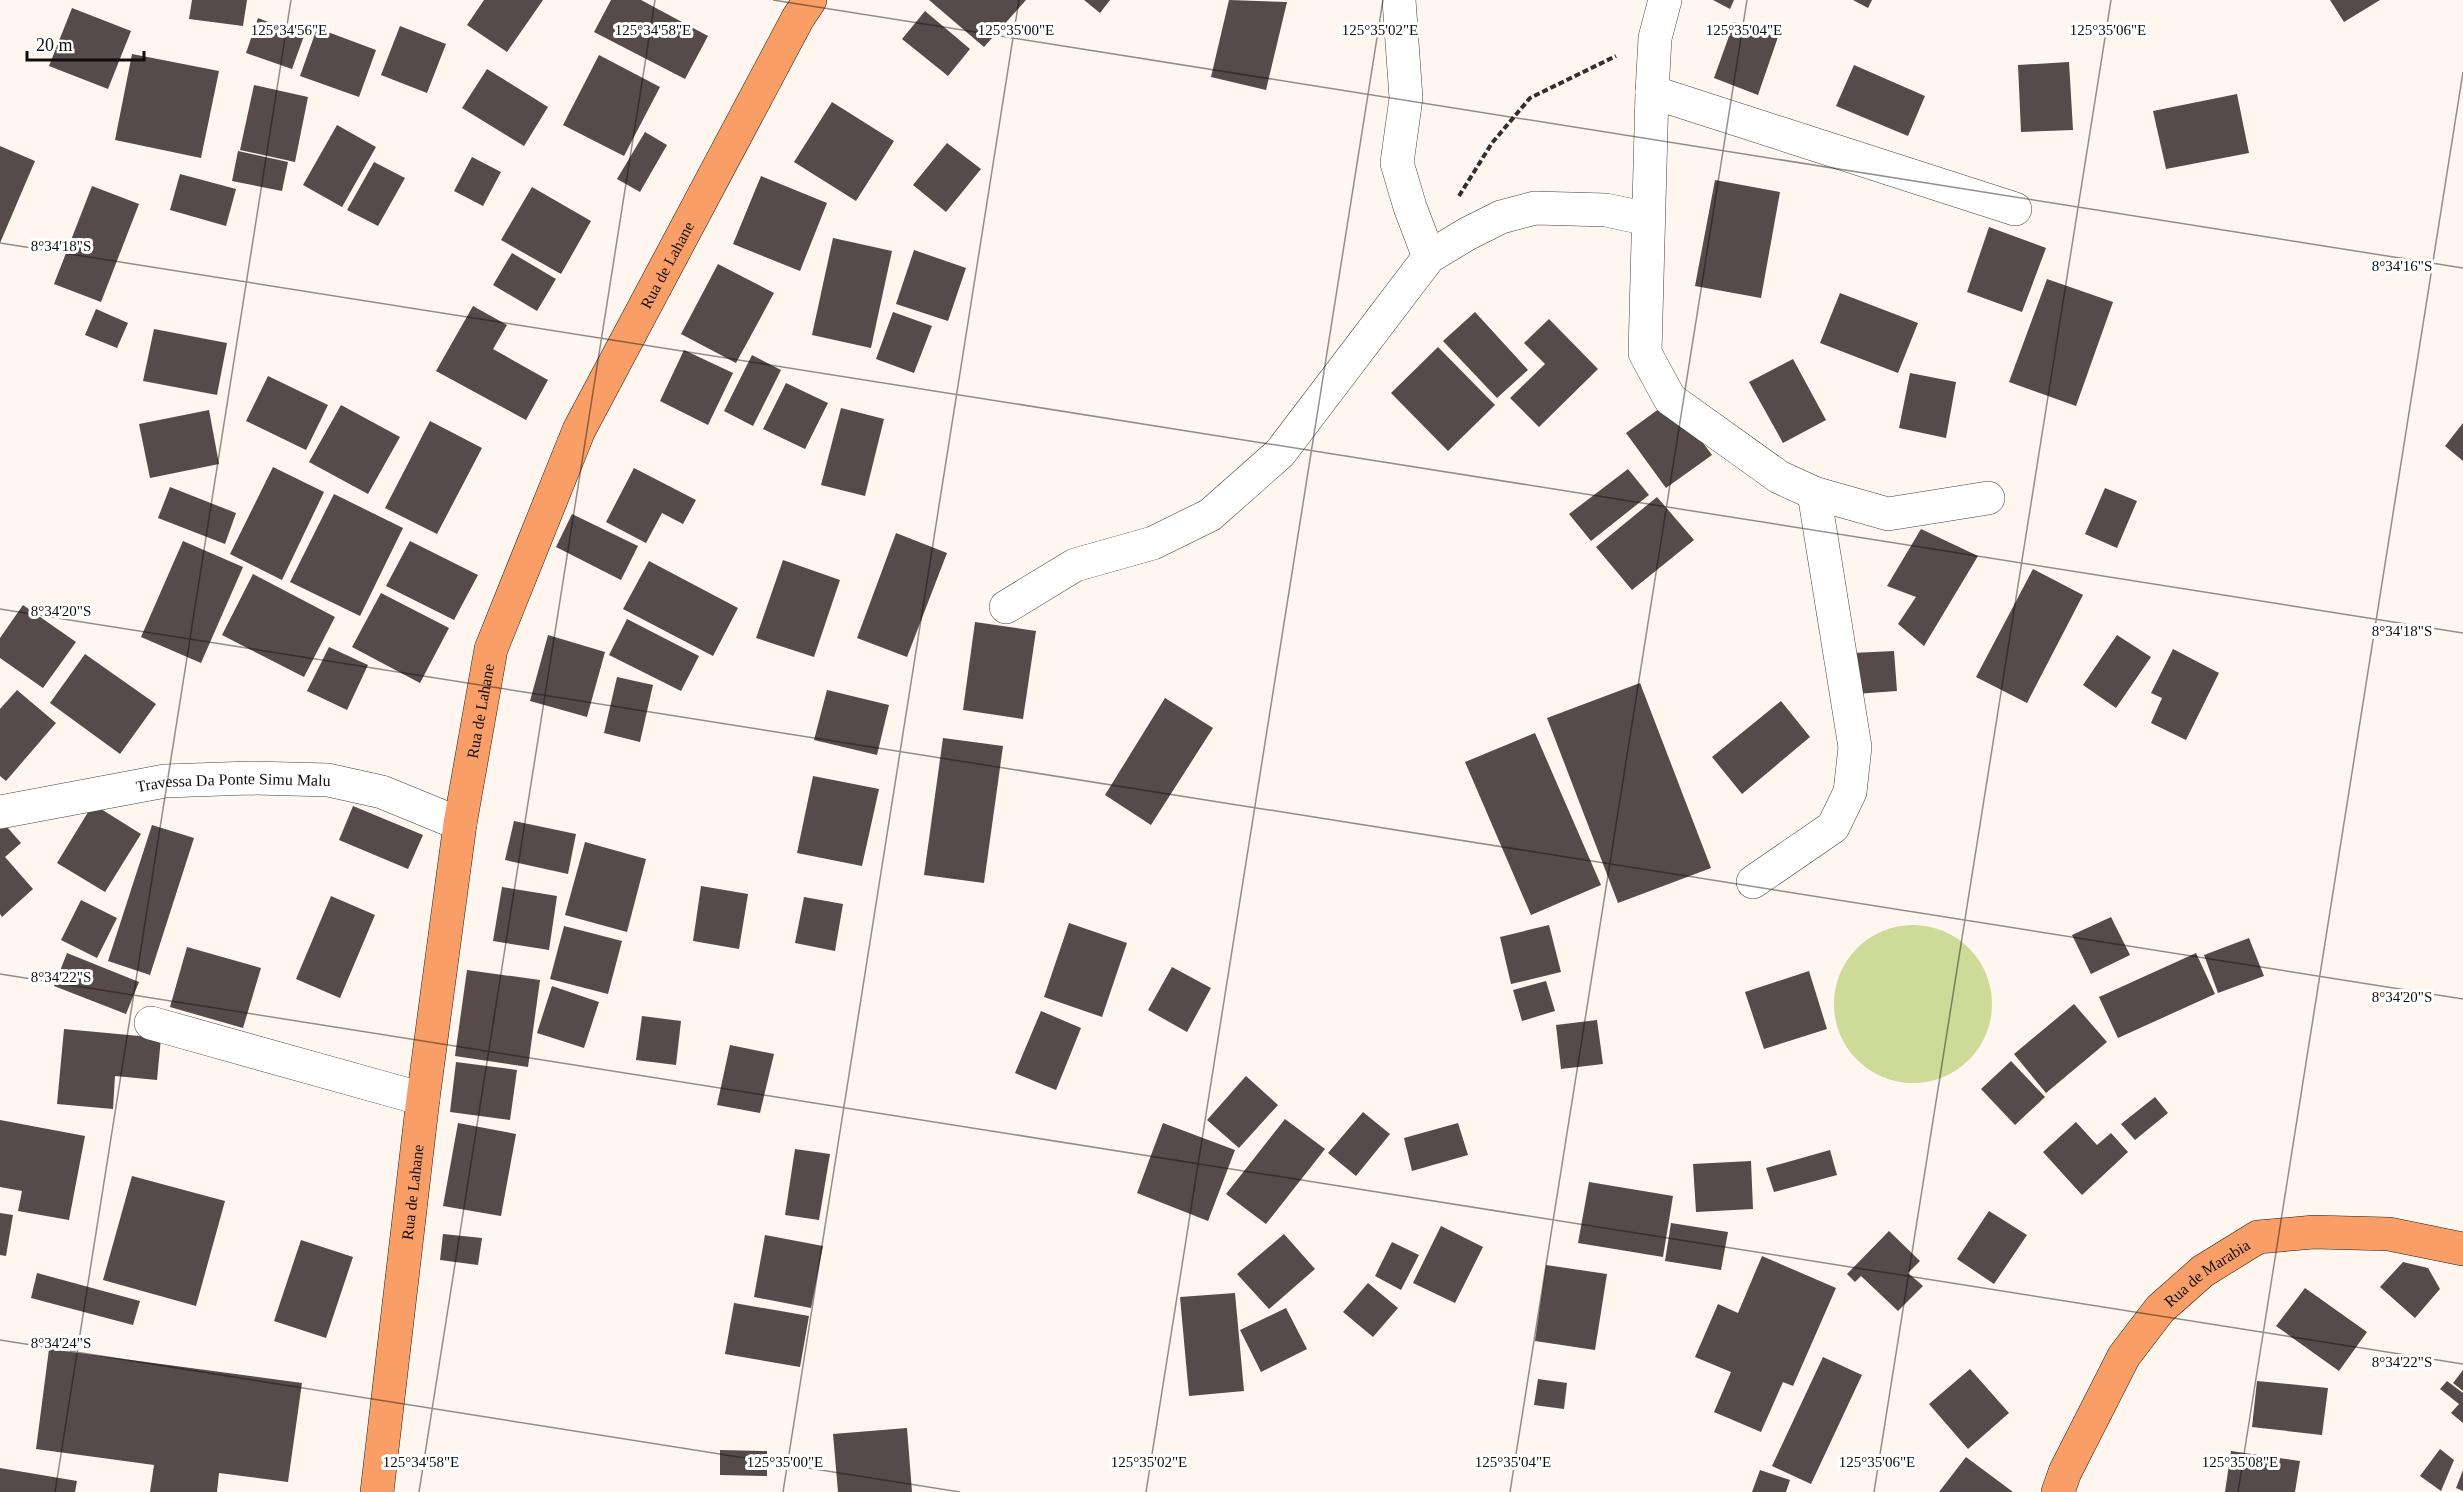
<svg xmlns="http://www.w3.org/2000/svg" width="2463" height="1492" viewBox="0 0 2463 1492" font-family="'Times New Roman',serif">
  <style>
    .forest { fill: #ceda98 }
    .building { fill: #564a4a }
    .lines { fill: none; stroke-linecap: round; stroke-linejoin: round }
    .minor-casing { stroke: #414141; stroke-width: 34 }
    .major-casing { stroke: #1f1f1f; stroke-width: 34 }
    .path { stroke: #303030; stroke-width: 4; stroke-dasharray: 6 3; stroke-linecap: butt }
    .minor { stroke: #fff; stroke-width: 33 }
    .major { stroke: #f89e66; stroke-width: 33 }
    .ticks { fill: none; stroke: #0e0e0e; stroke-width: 1.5; stroke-opacity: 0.45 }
    .labels { text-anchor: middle; stroke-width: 6; stroke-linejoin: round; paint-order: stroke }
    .street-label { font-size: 16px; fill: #0e0e0e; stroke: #fff }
    .ticks-label { font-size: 15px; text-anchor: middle; fill: #0e0e0e; stroke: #fff; stroke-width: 6; stroke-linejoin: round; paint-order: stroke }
  </style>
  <rect width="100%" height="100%" fill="#fff6ef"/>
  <path class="forest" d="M1834 1004a79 79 0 1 1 158 0a79 79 0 1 1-158 0Z"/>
  <path class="building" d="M192,0H247L243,26L189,19Z
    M484,0H543L507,52L467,25Z
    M611,0H641L708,36L685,79L594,32Z
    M929,0H1026L984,47Z
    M1084,0H1110L1100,13Z
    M1229,0L1287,2L1266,90L1211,77Z
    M1713,0H1734L1730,9Z
    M1853,0H1872L1868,8Z
    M2330,0H2380L2344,22Z
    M72,8L131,31L108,89L49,66Z
    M925,11L970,49L948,76L902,39Z
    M258,18L304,36L292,69L246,53Z
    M1734,22L1778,37L1758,95L1714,78Z
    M400,26L446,44L427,93L381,75Z
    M317,28L376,50L359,97L300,76Z
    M132,54L219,71L201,158L115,140Z
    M599,55L660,87L624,156L563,125Z
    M2069,62L2073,130L2021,132L2018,65Z
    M1854,65L1925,96L1908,136L1836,106Z
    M487,69L548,107L524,146L462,108Z
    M254,85L308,97L295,162L240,150Z
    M2237,94L2249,153L2166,169L2153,111Z
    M832,102L894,141L856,201L794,162Z
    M337,125L376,147L342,207L303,185Z
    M645,132L667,145L640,192L617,179Z
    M947,143L981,169L946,212L913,185Z
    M0,146L35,161L0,243Z
    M238,151L288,162L282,191L232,181Z
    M472,157L501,172L483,206L454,191Z
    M374,162L405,178L378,226L347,210Z
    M180,174L236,189L226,226L170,210Z
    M761,176L827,203L800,271L733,244Z
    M1715,180L1780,192L1761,298L1695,286Z
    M92,186L139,204L101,302L54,284Z
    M532,187L591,221L561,274L501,240Z
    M1989,227L2046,248L2022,312L1967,292Z
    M833,238L892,251L871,348L812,335Z
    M914,250L966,268L948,321L896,304Z
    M512,253L556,279L537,311L493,285Z
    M718,264L774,293L736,363L681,334Z
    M2047,279L2113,302L2076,406L2009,382Z
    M1840,293L1918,323L1898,373L1820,343Z
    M473,306L507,325L493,349L548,380L526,420L436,371Z
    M96,309L128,323L117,348L85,335Z
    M893,312L932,326L914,373L876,359Z
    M1475,312L1528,370L1497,398L1443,341Z
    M1549,319L1598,369L1539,427L1510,398L1545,364L1524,343Z
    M154,329L227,343L217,395L143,381Z
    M1438,347L1495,405L1448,451L1391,393Z
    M684,350L733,373L708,425L660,401Z
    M752,355L781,370L753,426L724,411Z
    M1793,359L1826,420L1783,443L1749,382Z
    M1910,373L1956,382L1946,438L1899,428Z
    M268,376L328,405L306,450L246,421Z
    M786,383L828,403L805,449L763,429Z
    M1671,400L1712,455L1666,488L1626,433Z
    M341,405L400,437L368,494L309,462Z
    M841,408L884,419L865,496L821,485Z
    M209,410L219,464L150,478L139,424Z
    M430,421L482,448L437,534L385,508Z
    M2463,423V461L2445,446Z
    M273,467L324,492L282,580L230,554Z
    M634,468L696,500L683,524L662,513L646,543L606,522Z
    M1628,469L1649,495L1591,541L1569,514Z
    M170,487L236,513L225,544L158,518Z
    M2105,488L2137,501L2117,548L2085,534Z
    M334,494L403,528L360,616L290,582Z
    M1657,497L1694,540L1632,590L1596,547Z
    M572,514L638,546L621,580L556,547Z
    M1921,529L1978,556L1924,646L1898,624L1916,597L1887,586Z
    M896,533L947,553L907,657L857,638Z
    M183,541L243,567L201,663L141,637Z
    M410,541L478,575L454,620L386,586Z
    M783,560L840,580L814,657L756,638Z
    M649,561L738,608L713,656L623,609Z
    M2033,569L2083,595L2027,703L1976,677Z
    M253,574L335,617L304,677L222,635Z
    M381,593L449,628L420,683L352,647Z
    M23,605L76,642L43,688L0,658V638Z
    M627,619L699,656L681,691L609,655Z
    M975,622L1036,631L1023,719L963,710Z
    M548,635L605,652L587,717L530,701Z
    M2117,635L2151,657L2116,708L2083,685Z
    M329,647L368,665L347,710L307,691Z
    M2173,649L2219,673L2186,740L2151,723L2162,698L2151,693Z
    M1894,651L1897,691L1855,694L1852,653Z
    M85,654L156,704L120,754L50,703Z
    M617,677L653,685L640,742L604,733Z
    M1640,683L1711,868L1618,903L1547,718Z
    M17,690L56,723L6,781L0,776V709Z
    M827,690L889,705L877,755L814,740Z
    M1165,698L1213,728L1151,825L1105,795Z
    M1781,701L1810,737L1742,794L1712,757Z
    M1535,733L1601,885L1531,915L1465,762Z
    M943,738L1003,746L984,883L924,875Z
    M813,776L879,789L862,866L797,853Z
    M93,804L141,834L105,892L57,863Z
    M353,806L423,835L408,869L339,840Z
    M0,819L21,843L5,857L33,889L2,917L0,914Z
    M514,821L576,834L568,874L505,860Z
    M152,825L194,838L150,975L108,961Z
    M585,842L646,859L627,932L565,915Z
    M701,886L748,894L739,949L693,941Z
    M502,887L557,896L549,950L493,941Z
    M331,896L375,915L340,998L296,979Z
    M804,897L843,904L835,951L795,943Z
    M81,900L117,918L97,958L61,940Z
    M2111,917L2130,955L2091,974L2072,935Z
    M1069,923L1127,943L1102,1017L1044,997Z
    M1549,925L1561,972L1511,984L1500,937Z
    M564,926L622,941L608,994L550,979Z
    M2249,938L2264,976L2218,993L2204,955Z
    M187,947L261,968L243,1028L170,1007Z
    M67,953L139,982L126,1014L54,986Z
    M2196,953L2215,994L2118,1038L2099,997Z
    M1172,967L1211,988L1187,1032L1148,1010Z
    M467,970L540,980L528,1067L455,1056Z
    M1809,971L1827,1029L1764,1049L1745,992Z
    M1546,981L1555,1011L1522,1021L1513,990Z
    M552,986L599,1002L584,1048L537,1033Z
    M2074,1004L2107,1042L2046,1093L2014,1054Z
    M1041,1011L1081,1028L1056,1090L1015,1073Z
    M642,1016L681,1021L676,1065L636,1060Z
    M1597,1020L1603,1064L1561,1069L1556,1025Z
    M64,1029L161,1038L157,1080L115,1076L113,1109L57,1104Z
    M730,1045L774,1054L760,1113L717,1105Z
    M2011,1061L2045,1097L2015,1125L1981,1089Z
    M456,1062L517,1070L510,1120L450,1112Z
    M1246,1076L1278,1105L1239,1148L1207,1120Z
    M2155,1097L2168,1113L2135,1140L2121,1124Z
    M1363,1112L1390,1134L1356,1176L1328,1153Z
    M1285,1119L1325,1149L1266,1224L1226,1194Z
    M0,1120L85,1136L69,1220L18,1211L22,1191L0,1187Z
    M2076,1122L2097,1145L2111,1133L2128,1152L2082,1195L2043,1152Z
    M458,1123L516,1134L501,1216L443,1206Z
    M1163,1123L1235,1150L1208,1221L1137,1193Z
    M1458,1123L1468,1155L1412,1171L1404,1138Z
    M795,1149L830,1154L819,1220L785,1215Z
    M1830,1150L1837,1175L1774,1192L1766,1168Z
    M1751,1161L1753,1209L1696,1212L1693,1164Z
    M132,1176L225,1201L196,1306L103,1280Z
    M1589,1182L1673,1196L1663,1257L1578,1243Z
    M1989,1211L2027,1235L1994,1284L1957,1259Z
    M0,1213L13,1215L6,1256L0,1255Z
    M1671,1223L1728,1232L1721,1270L1665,1261Z
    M1441,1226L1483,1247L1455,1303L1413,1283Z
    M1889,1231L1920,1261L1908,1273L1923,1286L1898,1311L1861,1276L1855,1282L1847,1274Z
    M443,1234L482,1238L478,1265L440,1260Z
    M1284,1234L1315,1269L1269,1309L1237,1274Z
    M765,1235L823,1246L811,1308L754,1297Z
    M301,1240L353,1257L326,1338L274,1321Z
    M1392,1242L1419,1255L1401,1290L1375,1276Z
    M1762,1256L1836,1288L1793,1386L1783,1382L1761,1432L1714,1412L1731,1372L1695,1357L1718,1304L1738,1313Z
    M2403,1262L2428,1268L2440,1289L2415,1318L2380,1287Z
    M1546,1265L1607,1274L1595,1350L1535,1341Z
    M37,1273L140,1301L133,1325L31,1298Z
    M1368,1283L1398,1308L1373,1337L1343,1312Z
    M2305,1288L2367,1332L2339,1371L2276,1326Z
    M1235,1293L1244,1391L1189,1396L1180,1297Z
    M734,1303L809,1316L800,1367L725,1354Z
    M1286,1308L1307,1349L1261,1372L1240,1330Z
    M49,1349L302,1383L288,1482L219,1473L217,1492H150L154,1465L36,1449Z
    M1823,1357L1862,1375L1811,1484L1772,1466Z
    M1970,1369L2009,1413L1968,1449L1929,1404Z
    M2463,1370V1391L2453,1383Z
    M1538,1379L1567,1383L1564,1409L1534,1405Z
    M2257,1381L2328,1388L2322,1435L2252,1427Z
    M2447,1381L2463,1393V1423L2451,1413L2459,1404L2440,1389Z
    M907,1428L912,1492H838L833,1434Z
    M2440,1449L2454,1460L2441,1491L2420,1476Z
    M720,1450L767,1451V1476L720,1475Z
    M2231,1451L2300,1461L2295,1492H2225Z
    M1966,1457L2013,1492H1939Z
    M0,1468L77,1481L75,1492H0Z
    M1760,1470L1790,1480L1786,1492H1752Z
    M2463,1470V1491L2456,1488Z"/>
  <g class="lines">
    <g class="minor-casing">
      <g id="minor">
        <path d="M1399,0L1406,98L1397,163L1410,207L1429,257"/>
        <path d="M1665,0L1655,38L1652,92L2015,209"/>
        <path d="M1652,92L1645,353L1670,399L1779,477L1814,493L1888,514L1988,498"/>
        <path d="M1006,607L1075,565L1153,543L1210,515L1280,453L1429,257L1467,234L1501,217L1535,208L1606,210L1648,219"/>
        <path id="s1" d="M0,812L165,781L250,778L328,780L382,792L460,824"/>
        <path d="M1753,882L1833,827L1850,792L1855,747L1814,493"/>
        <path d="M151,1023L423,1099"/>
      </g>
    </g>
    <g class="major-casing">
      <g id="major">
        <path id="s2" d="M377,1492L423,1099L460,824L491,649L579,430L798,18L810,0"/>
        <path id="s3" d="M2058,1492L2065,1472L2124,1356L2160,1309L2203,1271L2258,1237L2314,1232L2389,1234L2463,1249"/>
      </g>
    </g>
    <path class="path" d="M1459,196L1492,143L1530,98L1616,56"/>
    <use href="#minor" class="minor"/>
    <use href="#major" class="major"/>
  </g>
  <path class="ticks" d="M773,0L2463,268M0,243L2463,633M0,609L2463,999M0,974L2463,1364M0,1340L960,1492M55,1492L291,0M419,1492L655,0M783,1492L1019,0M1146,1492L1383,0M1510,1492L1747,0M1874,1492L2111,0M2238,1492L2463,72"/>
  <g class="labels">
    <g class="street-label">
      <text dy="6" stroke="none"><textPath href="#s2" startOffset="1274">Rua de Lahane</textPath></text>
      <text dy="6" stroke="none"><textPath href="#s2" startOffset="788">Rua de Lahane</textPath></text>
      <text dy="6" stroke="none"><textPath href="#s1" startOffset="236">Travessa Da Ponte Simu Malu</textPath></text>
      <text dy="6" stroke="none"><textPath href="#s2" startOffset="302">Rua de Lahane</textPath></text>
      <text dy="6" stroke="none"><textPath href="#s3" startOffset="270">Rua de Marabia</textPath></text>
    </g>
  </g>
  <g class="ticks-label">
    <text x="289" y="35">125°34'56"E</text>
    <text x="653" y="35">125°34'58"E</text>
    <text x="1016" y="35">125°35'00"E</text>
    <text x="1380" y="35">125°35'02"E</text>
    <text x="1744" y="35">125°35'04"E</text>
    <text x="2108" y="35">125°35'06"E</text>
    <text x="61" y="251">8°34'18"S</text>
    <text x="2402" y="271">8°34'16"S</text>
    <text x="61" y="616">8°34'20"S</text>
    <text x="2402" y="636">8°34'18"S</text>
    <text x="61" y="982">8°34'22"S</text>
    <text x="2402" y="1002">8°34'20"S</text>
    <text x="61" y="1348">8°34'24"S</text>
    <text x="2402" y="1367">8°34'22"S</text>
    <text x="421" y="1467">125°34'58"E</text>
    <text x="785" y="1467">125°35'00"E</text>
    <text x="1149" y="1467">125°35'02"E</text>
    <text x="1513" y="1467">125°35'04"E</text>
    <text x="1877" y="1467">125°35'06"E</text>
    <text x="2240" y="1467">125°35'08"E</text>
  </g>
  <path d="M27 51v9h117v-9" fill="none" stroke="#0e0e0e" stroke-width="3"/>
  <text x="36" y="51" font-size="18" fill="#0e0e0e" stroke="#ffffff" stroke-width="4.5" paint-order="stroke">20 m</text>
</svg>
